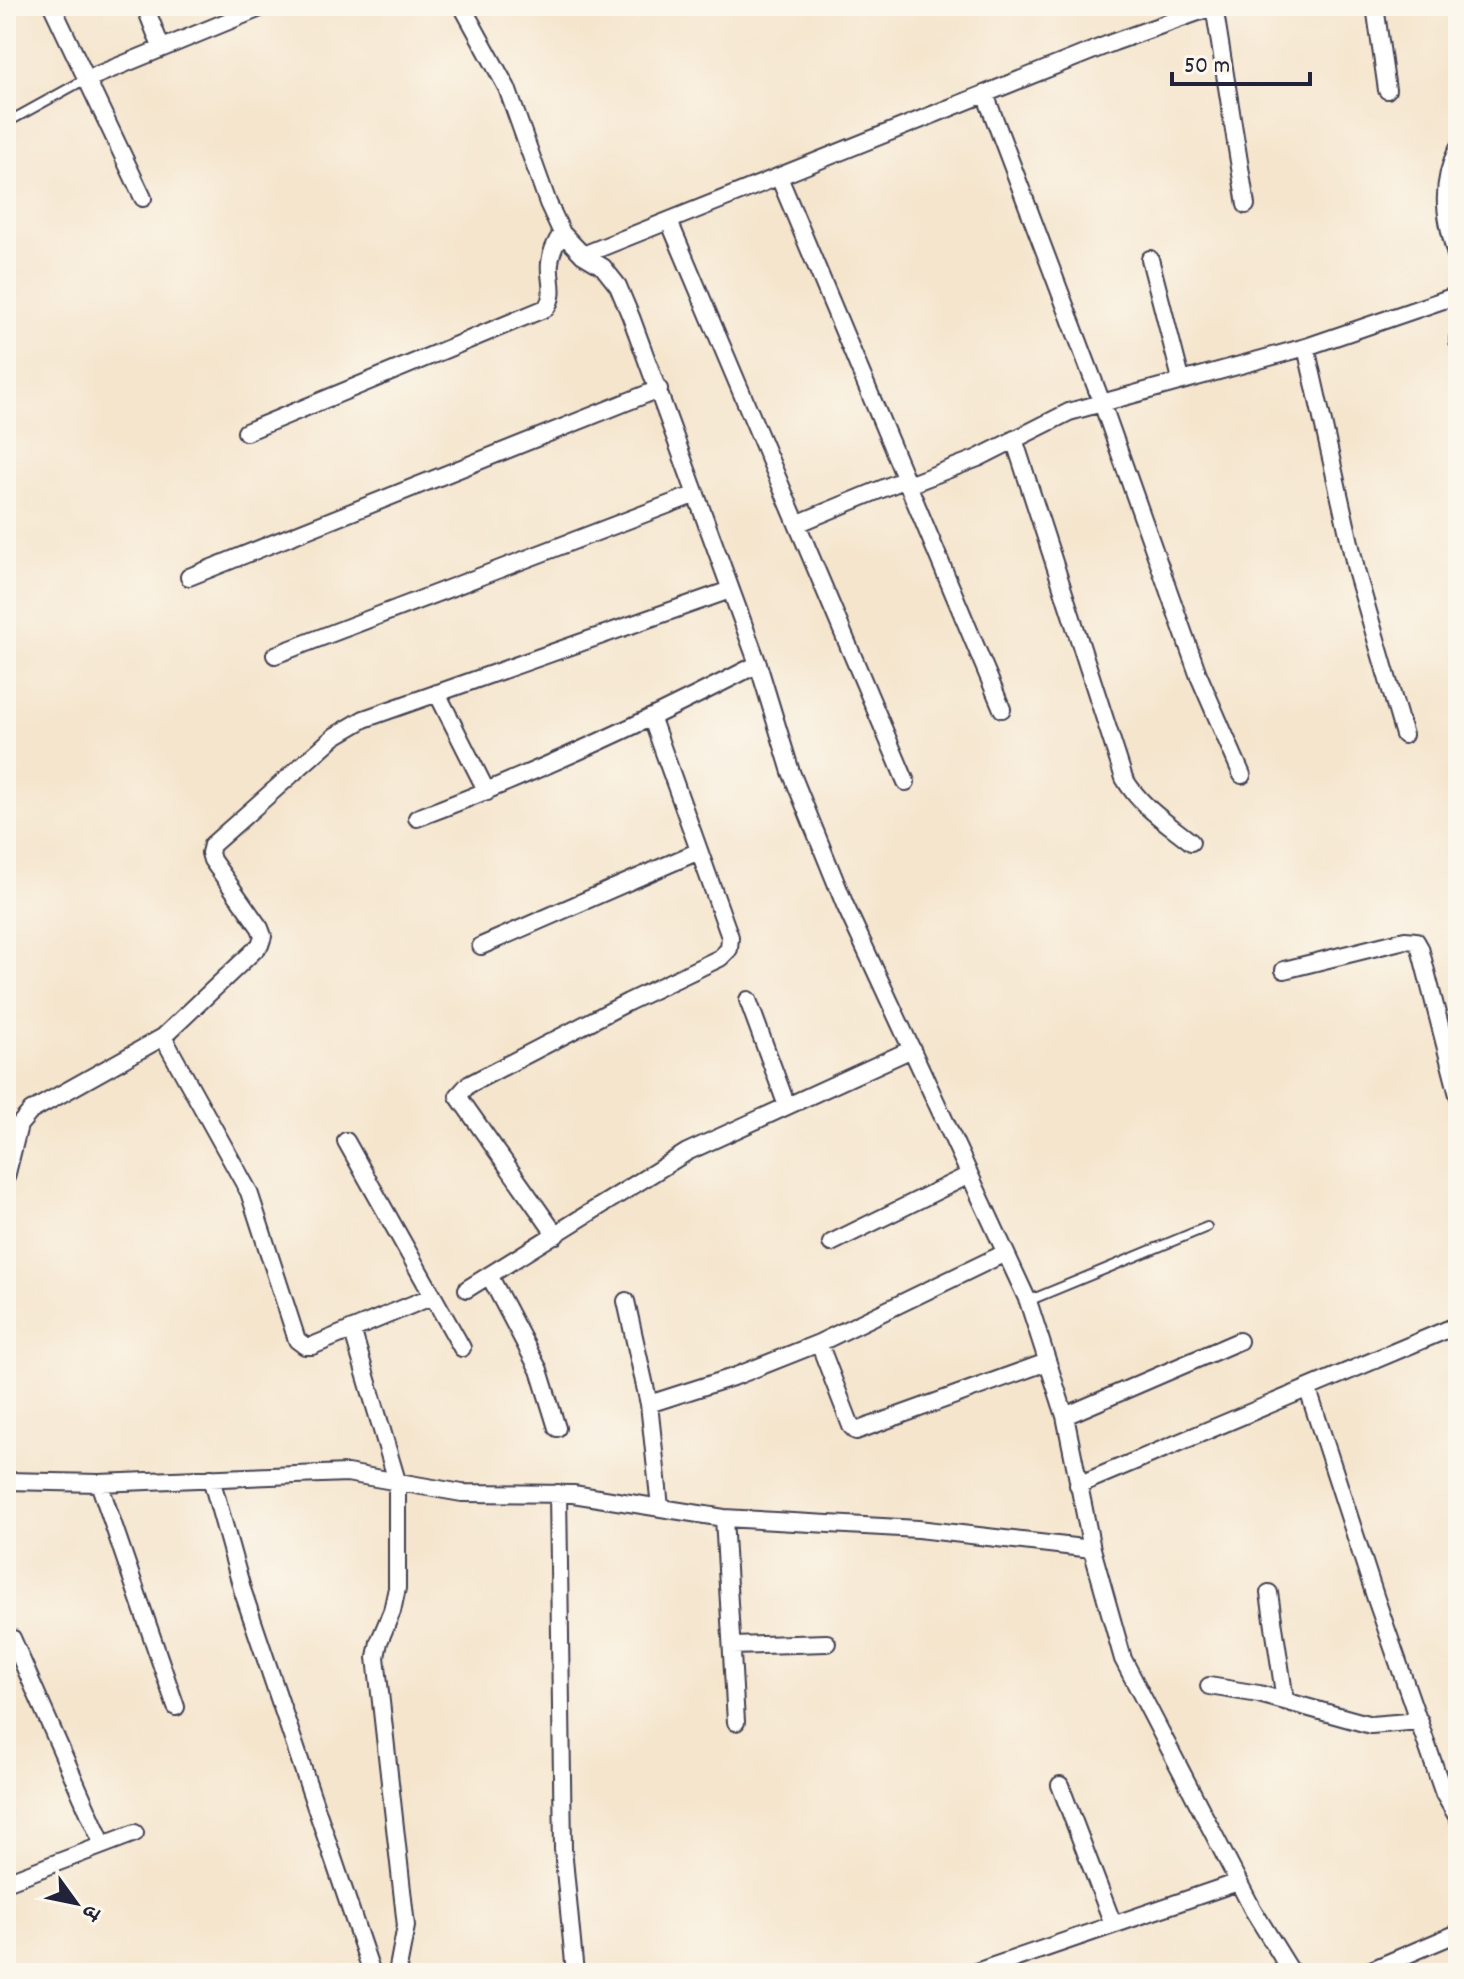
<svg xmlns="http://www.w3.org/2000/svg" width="1464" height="1979" viewBox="0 0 1464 1979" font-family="Dekko,'Playpen Sans Deva',sans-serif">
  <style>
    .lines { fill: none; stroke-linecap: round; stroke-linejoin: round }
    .lane-casing { stroke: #423f51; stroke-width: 12 }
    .street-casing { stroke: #423f51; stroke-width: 20 }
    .lane { stroke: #fff; stroke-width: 8 }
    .street { stroke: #fff; stroke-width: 16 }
  </style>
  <rect width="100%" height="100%" fill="#fbf7ec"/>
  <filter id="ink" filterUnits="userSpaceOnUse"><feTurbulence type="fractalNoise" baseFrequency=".0125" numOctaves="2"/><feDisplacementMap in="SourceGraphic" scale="16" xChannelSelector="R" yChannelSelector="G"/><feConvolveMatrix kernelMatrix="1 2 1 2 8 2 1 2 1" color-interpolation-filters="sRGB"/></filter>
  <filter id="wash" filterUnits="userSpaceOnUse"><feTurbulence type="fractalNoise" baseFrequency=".006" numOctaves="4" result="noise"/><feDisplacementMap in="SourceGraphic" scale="32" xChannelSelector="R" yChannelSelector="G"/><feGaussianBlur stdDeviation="1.8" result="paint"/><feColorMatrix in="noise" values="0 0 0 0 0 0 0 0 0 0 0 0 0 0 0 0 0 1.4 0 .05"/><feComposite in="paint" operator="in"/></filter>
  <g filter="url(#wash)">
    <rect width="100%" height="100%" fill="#f5e5cd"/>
  </g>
  <g filter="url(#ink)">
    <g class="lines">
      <g class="lane-casing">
        <path id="lane" d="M6,123L84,80
          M1028,1301L1207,1227"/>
      </g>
      <g class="street-casing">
        <path id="street" d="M52,6L143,198
          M145,6L161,47
          M462,6L507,88L548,203L562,233L583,255L603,267L618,286L631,317L758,664L791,772L845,905L1028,1301L1065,1416L1092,1549L1123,1659L1253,1910L1292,1973
          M1214,6L1246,205
          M1375,6L1387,90
          M1455,6L1458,13
          M85,80L265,6
          M985,94L1102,403L1198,674L1242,775
          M1458,148C1438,188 1446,221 1458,262
          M779,177L1002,709
          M669,221L906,782
          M583,255L1114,42L1215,6
          M1150,259L1181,379
          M1458,338V342
          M1306,347L1357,574L1404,735
          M246,432L546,308C557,293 548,279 550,263C551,251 556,242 562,233
          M1014,439L1124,778C1140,806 1166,822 1191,842
          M908,485L978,458L1069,412L1306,347L1458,295
          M799,523L906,479
          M189,577L659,389
          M275,655L696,494
          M437,693L487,792
          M417,818C534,774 646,722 758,664
          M481,946L699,851
          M1284,970L1405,940L1416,941L1420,948L1458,1095
          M748,1000L787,1106
          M163,1037L249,1192L297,1340L305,1346H312L433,1296
          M346,1141L462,1348
          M6,1177L19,1125L31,1111L163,1037L260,945L263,936L260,928L212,860L210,853L212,845L335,736L364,719L730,590
          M556,1235L458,1096L468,1085L628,1002L720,958L729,949L730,937L652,719
          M831,1243L969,1175
          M489,1275L539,1370L557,1428
          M467,1289L687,1152L912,1049
          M626,1301L649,1404L660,1507
          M352,1329L397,1481V1588L392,1611L379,1642L376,1657L406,1926L397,1973
          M819,1343L851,1426L856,1431L1047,1362
          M1308,1390L1376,1599L1444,1794L1458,1818
          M649,1404L736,1376L819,1343L1005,1253
          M1065,1416L1239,1341
          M211,1478L243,1592L372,1973
          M6,1481L99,1483L347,1473L462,1493L573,1494L724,1518L918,1529L1092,1549
          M99,1483L176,1707
          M1078,1485L1458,1325
          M558,1493L563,1849L575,1973
          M724,1518L736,1722
          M1269,1593L1285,1700
          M12,1638L103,1845
          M732,1646L827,1643
          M1209,1686L1259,1694L1371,1725L1420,1721
          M1060,1785L1113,1924
          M6,1882L135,1833
          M973,1973L1238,1882
          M1364,1973L1458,1933"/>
      </g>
      <use href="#lane" class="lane"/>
      <use href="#street" class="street"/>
    </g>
  </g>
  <rect width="1464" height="1979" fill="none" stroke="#fbf7ec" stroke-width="32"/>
  <g transform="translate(76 1903) rotate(123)" stroke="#fbf7ec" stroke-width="6" paint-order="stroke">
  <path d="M0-6L14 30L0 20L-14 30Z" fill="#22223b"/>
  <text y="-12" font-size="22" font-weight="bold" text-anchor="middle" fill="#22223b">उ</text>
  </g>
  <path d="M1172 72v12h138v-12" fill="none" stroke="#22223b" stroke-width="4"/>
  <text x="1184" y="72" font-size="24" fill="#22223b" stroke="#fbf7ec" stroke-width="6" paint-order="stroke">50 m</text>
</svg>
